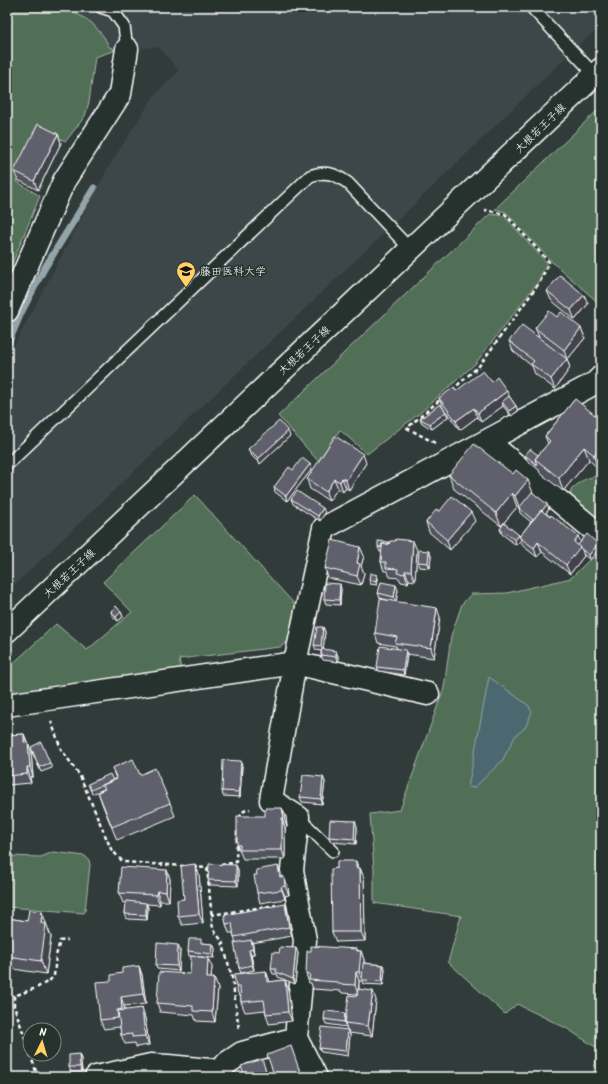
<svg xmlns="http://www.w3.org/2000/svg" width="608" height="1084" viewBox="0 0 608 1084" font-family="Kalam,'Klee One',sans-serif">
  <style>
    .built { fill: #3e4749 }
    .green { fill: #516e56; stroke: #a8b6aa }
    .water { fill: #4b6871; stroke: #93a4aa }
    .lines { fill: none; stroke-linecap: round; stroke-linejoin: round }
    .stream { stroke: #93a4aa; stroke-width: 7 }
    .lane-casing { stroke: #fff; stroke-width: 14 }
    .street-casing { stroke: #fff; stroke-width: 25 }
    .secondary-casing { stroke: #fff; stroke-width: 25 }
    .path { stroke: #fff; stroke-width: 2.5; stroke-dasharray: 4 3; stroke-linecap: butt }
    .lane { stroke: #26332d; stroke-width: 11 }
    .street { stroke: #26332d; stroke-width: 22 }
    .secondary { stroke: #26332d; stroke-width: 22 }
    .wall { fill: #51535d; stroke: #fff }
    .shaded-wall { fill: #42434c; stroke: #fff }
    .building { fill: #5e606c; stroke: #fff }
    .labels { text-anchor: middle; stroke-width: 3; stroke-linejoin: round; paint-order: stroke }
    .street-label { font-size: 11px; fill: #fff; stroke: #26332d }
    .poi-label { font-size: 11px; fill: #fff; stroke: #26332d; text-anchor: start }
  </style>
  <rect width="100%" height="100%" fill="#313c3a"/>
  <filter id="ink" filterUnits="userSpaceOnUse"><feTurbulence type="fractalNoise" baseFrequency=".025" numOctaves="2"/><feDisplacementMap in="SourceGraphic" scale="8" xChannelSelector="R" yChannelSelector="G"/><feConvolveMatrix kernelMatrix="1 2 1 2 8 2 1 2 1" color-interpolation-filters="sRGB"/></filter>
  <g filter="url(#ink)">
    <path class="built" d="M60,7H601V28L587,37L402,216L7,592V359L108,168L154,96L179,71L159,47L116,50L109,47L104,37L73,11Z"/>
    <path class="green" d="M7,7H60L73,11L92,23L104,37L109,47L116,50L95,57L89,102L85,116L66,141L39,131L16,181L40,196L7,276Z
      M601,107V155L599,157L601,159V305L551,261L506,212L495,209Z
      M490,214L504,216L547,263L538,282L475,364L421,412L367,454L340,430L318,461L278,416Z
      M601,476V524L570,499L571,490C582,480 586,477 601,476Z
      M195,495L298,608L292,639L280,647L179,659L181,669L16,692L7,681V669L56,624L87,650L132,612L103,582Z
      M601,548V1074L594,1073L597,1048L566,1028L517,1004L505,1014L448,962L461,916L374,903V870L370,814L400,810L444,688L451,636L462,604L471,594L507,593L571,578Z
      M53,852L85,856L89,860L90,865L85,911L84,913L7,907V856L41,857Z"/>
    <path class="water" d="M489,677L528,705L532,712L525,728L516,735L502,761L474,788L468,787Z"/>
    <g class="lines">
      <path class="stream" d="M7,346L21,313L44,269L94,188"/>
      <g class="lane-casing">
        <path id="lane" d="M101,7L113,11L124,26L127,49
          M531,7L595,75
          M7,465L310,176C326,170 335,174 348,183L411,250
          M298,817L333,851"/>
      </g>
      <g class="street-casing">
        <path id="street" d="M7,311L64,181L120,94L127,49
          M487,441L601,536
          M7,705L295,663L428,694
          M96,1077L151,1065L168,1066L220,1071L227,1063L242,1053L296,1038
          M316,1077L296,1038L305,940L292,870L298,817L271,800L295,663L324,528L595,383L601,377"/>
      </g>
      <g class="secondary-casing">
        <path id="secondary" d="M7,631L601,69"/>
      </g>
      <path class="path" d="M452,390L479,366L540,282L549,262L505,214L485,210
        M435,443L407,428L442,398
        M51,721L61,749L80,776L111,849L123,862L184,866
        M239,818L244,811L250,809
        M221,865L236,862L237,831
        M193,867L207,868L212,867
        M207,868L213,929L222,941L232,977L239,1030
        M211,915L276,905
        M30,1053L14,1006V996L36,988L49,981L54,976L56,956L60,941L68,940
        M30,1054L38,1077"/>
      <use href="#lane" class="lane"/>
      <use href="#street" class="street"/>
      <use href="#secondary" class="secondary"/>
    </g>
    <path class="wall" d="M58,134L61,143L38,190L18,180L14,171Z
      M547,291L584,295L588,304L575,320L551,300Z
      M557,317L581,328L585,338L567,360V359L570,368L555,389L535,374L532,366L513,351L509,341L539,337L535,328Z
      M492,382L509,396L516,406L518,411L511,416L503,406L481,422L477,417L460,430L443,408L439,398L456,391Z
      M575,399L598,468L589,460L563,491L540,473L539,470L527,460L525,455H538L548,444L545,436Z
      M446,412L448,417L432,429L422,423L420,419Z
      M290,436L260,464L250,454L248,449Z
      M366,463L349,490L346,488L343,492L338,488L329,501L310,489L307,479Z
      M312,469L287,501L275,492L274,487L293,470Z
      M449,475L532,492L549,509L546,513L580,542L598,544L600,548L590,560L583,554L584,556L570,574L542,552L537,557L523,546L521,540L516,545L502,534L500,529L519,535L520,536L531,522L520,513L519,508L517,507L501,526L454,489Z
      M291,499L325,513L320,521L293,504Z
      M439,512L475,521L450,550L429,532L426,522Z
      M360,547L364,556L361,566L364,573L361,585L328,578L325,568Z
      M378,547L417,550L415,581L409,580L408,583L401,582L399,578L390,577L387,571H384L381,562L382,552H380Z
      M429,551L431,556L430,568L419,567L418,562Z
      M377,575L378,579L377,585L370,584L369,579Z
      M341,589L340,605L326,604L324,599Z
      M398,590L396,602L440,617L434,658L407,654V655L404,675L379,671L377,667L397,649L396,646L378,643L375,633L394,602L380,598L378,593Z
      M111,611L121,612L123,617L118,621L112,616Z
      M323,627L325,632L323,649L338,656V662L323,660L321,655V651L316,650L314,645Z
      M24,734L31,751L33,777H30L31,783L7,785V735Z
      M32,752L50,763L52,768L41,772Z
      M242,766L240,797L223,796L222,791Z
      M112,768L140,775L170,803L175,816L117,840L103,806L98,792L104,789L92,794L88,784L113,780L116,779Z
      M323,777L325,782L322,804L302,802L300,797Z
      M282,808L286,817L287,827L285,828V859H243L237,845L265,816Z
      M357,826L356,844L331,842L329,837Z
      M195,864L199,874L203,923L182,925L178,916Z
      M236,865L238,870V886L210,885L208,880Z
      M358,868H360L364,878L365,941L336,942L332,932Z
      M167,870L170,879L169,901H160V905L147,904L148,908L147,920L127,919L125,914L126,903H123L119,893Z
      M282,876L288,886L289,895L285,896V899L260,903L257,893Z
      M42,912L51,937L46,974L7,968V918L27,921Z
      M288,913L292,936L252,943L254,954L251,955L254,970L241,973L239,968L236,943L233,933H229L226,924Z
      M202,943L213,944L215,949L214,958L189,956L188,951Z
      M180,950L179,971L157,969L156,965Z
      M311,951H361L364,960V963L383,965L385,969L383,985L363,984L362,981H359V989L376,1000L372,1036L349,1033L350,1035L348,1056L321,1052L319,1048L347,1030L346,1026V1027L326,1024L324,1019L346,1016L357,996V994L342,993L341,991L313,989L311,983H309L306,974Z
      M279,953H298L295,984L285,980L288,989L292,1021L269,1024L266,1014L265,1010L245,1012L241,1002V996H239L236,987L266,971L270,982L285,980L278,977L277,974H273L271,969Z
      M139,966L142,975L146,1004L124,1006L125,1010L145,1018L149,1045L136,1047L135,1043L125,1044L121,1035L120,1027L104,1029L100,1020L111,981L122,973Z
      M212,967L211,978L218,988L215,1022L196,1021L194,1015L160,1012L157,1003L190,974Z
      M79,1054L81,1059L82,1072H71L69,1067Z"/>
    <path class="shaded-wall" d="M58,134L61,143L38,190L34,181Z
      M584,295L588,304L575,320L571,310Z
      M581,328L585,338L567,360L564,350Z
      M567,359L570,368L555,389L551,379Z
      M507,391L511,400L502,402L503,406L481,422L478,413Z
      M516,406L518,411L511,416L509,411Z
      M474,408L477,417L460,430L456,421Z
      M446,412L448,417L432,429L430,424Z
      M288,431L290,436L260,464L258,459Z
      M601,446V465L598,468L594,455Z
      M584,447L589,460L563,491L559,478Z
      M363,454L366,463L349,490L346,480Z
      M310,464L312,469L287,501L286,496Z
      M342,478L346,488L343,492L340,482Z
      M334,479L338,488L329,501L326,492Z
      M528,480L533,493L520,509L515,496Z
      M512,493L517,507L501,526L496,513Z
      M547,504L549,509L536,526L534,521Z
      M323,508L325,513L320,521L318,516Z
      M471,512L475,521L450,550L447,540Z
      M519,535L521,540L516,545L515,540Z
      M578,536L582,546L581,547L584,556L570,574L566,565L574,542Z
      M413,541L417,550L415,581L411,571Z
      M538,542L542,552L537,557L534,548Z
      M598,544L600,548L590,560L589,555Z
      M360,547L364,556L361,566L364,573L361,585L357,576V563Z
      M429,551L431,556L430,568L428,563Z
      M405,571L409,580L408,583L405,574Z
      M377,575L378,579L377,585L376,581Z
      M340,584L341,589L340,605L339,600Z
      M396,585L398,590L396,602L394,597Z
      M437,608L440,617L434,658L431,648Z
      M121,612L123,617L118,621L116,617Z
      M323,627L325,632L323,651L321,646Z
      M406,650L407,655L404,675L403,670Z
      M336,651L338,656V662L336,657Z
      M24,734L27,743L24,742Z
      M28,742L31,751L33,777L30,767Z
      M241,761L242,766L240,797L239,792Z
      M27,767L30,777L31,783L27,774Z
      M323,777L325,782L322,804L321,799Z
      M282,808L286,817L287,827L284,818Z
      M282,818L285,828V859L282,850Z
      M355,821L357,826L356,844L354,839Z
      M356,861L359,870L356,868Z
      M195,864L199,874L203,923L199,914Z
      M236,865L238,870V886L236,881Z
      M278,866L282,876L283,887L280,877Z
      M360,868L364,878L365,941L361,932Z
      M167,870L170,879L169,901L166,892Z
      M284,877L288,886L289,895L285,886Z
      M281,887L285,896V899Z
      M157,891L160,901V905L156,895Z
      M146,903L148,908L147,920L146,915Z
      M285,904L288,913L292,936L289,927Z
      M42,912L51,937L46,974L41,961V923Z
      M251,940L253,945L254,954L253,949Z
      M213,944L215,949L214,958L212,954Z
      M178,945L180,950L179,971L177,966Z
      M296,948L298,953L295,984L293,979Z
      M357,949L360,957L361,951L364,960L363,980H362L359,972Z
      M249,950L251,955L254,970L252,965Z
      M208,958L212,967L210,987L207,978Z
      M383,965L385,969L383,985L382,981Z
      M139,966L142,975L146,1004L143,994Z
      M266,971L269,980L271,991L267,982Z
      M356,972L359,981L358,994L355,985Z
      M214,978L218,988L215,1022L212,1012Z
      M285,980L288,989L292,1021L288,1012Z
      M373,991L376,1000L372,1036L368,1026Z
      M121,997L124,1006L126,1019L122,1009Z
      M142,1008L145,1018L149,1045L145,1036Z
      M345,1013L347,1018L345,1023L346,1027L344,1022Z
      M348,1030L350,1035L348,1056L346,1051Z
      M79,1054L81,1059L82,1072L80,1067Z"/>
    <path class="building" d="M38,124L58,134L34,181L14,171Z
      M560,275L584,295L571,310L547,291Z
      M549,311L557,317L561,312L581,328L564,350L535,328Z
      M522,325L567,359L551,379L531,364L534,361L509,341Z
      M483,371L492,382L497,377L507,391L478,413L474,408L456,421L439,398L453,388L456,391Z
      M509,396L516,406L509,411L502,402Z
      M575,399L601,420V446L594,455L584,447L559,478L535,459L550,441L545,436Z
      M440,404L446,412L430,424L420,419Z
      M279,421L288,431L258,459L248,449Z
      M335,436L363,454L346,480L342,478L340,482L334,479L326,492L307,479Z
      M474,444L513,474L516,470L528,480L515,496L512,493L496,513L449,475Z
      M530,449L538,455L535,459L537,465L525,455Z
      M302,458L310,464L286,496L274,487L289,467L293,470Z
      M297,491L323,508L318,516L291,499Z
      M532,492L547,504L542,511L541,510L533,520L519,508Z
      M452,496L471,512L447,540L426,522L437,509L439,512Z
      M541,510L550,517L551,515L578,536L574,542L580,547L566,565L538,542L534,548L519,537Z
      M504,523L519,535L515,540L500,529Z
      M587,534L598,544L589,555L581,549L580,547L578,545Z
      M396,539L413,541L411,571H405V574L397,573L398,569L386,568V562H381L382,544H389L390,541H395Z
      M332,540L360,547L357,563L360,564L357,576L325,568Z
      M378,541L389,542V544H382V547H378Z
      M419,550L429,551L428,563L418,562Z
      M370,573L377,575L376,581L369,579Z
      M381,582L396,585L394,597L378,593Z
      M325,583L340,584L339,600L324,599Z
      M380,599L437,608L431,648L395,643L397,637L375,633Z
      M116,606L121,612L116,617L111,611Z
      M317,627H323L321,646L314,645Z
      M380,646L406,650L403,670L377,667Z
      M322,649L336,651V657L321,655Z
      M24,734V742H28L30,767H27V774L7,776V735Z
      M41,742L50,763L39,767L31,747Z
      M133,759L140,775L155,768L170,803L112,827L98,792L105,789L103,785L117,779L112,768Z
      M223,760L241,761L239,792L222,791Z
      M110,774L113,780L91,790L88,784Z
      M303,775L323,777L321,799L300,797Z
      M265,808H282L284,818H282V850H240V845H237V816H265Z
      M330,820L355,821L354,839L329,837Z
      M337,861H356V868H360L361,932H332L331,869L337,868Z
      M195,864L199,914L178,916L177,900L184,899L181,866Z
      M209,864L236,865V881L208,880Z
      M278,866L280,877H284L285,886L281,887L282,890L257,893L254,875H257L256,870Z
      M121,867L167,870L166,892L157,891L156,895L119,893Z
      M126,901L146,903V915L125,914Z
      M285,904L289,927L234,937L232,923L226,924L224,915Z
      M29,910L42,912L41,923L46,924L41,961L7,956V918L27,921Z
      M189,939H201V943L213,944L212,954L188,951Z
      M251,940L253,949L249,950L252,965L239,968L234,943Z
      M157,943L178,945L177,966L156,965Z
      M311,946L357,949V951H361L359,972H356L355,985L338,984V982L309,980L310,974H306L307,951H311Z
      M280,947L296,948L293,979L276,972V969H271L273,952L279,953Z
      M191,956L208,958L207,978H214L212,1012L193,1011V1006L157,1003L159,972L190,974Z
      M363,963L383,965L382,981L362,980Z
      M139,966L143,994L121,997L122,1009L117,1010L118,1018L100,1020L96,982L111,981V975L122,973V968Z
      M266,971L267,982L285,980L288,1012L266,1014L264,1000L241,1002L240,987H236L234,974Z
      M358,989L373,991L368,1026L345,1023L349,995L357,996Z
      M142,1008L145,1036L132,1037V1034L121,1035L118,1011Z
      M325,1011L345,1013L344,1022L324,1019Z
      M322,1027L348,1030L346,1051L319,1048Z
      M291,1046L301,1075L305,1074L306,1077H275L267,1055Z
      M79,1054L80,1067H69V1055Z
      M262,1059L268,1077H245L241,1066Z
      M196,1076H220V1077H196Z"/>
  </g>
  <defs>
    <g id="university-pin" transform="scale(1)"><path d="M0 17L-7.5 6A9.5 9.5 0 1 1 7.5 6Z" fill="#ffd166" stroke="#26332d"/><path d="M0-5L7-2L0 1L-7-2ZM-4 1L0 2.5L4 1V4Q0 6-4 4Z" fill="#111"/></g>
  </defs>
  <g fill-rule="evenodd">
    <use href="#university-pin" x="186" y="271"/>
  </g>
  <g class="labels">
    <g class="street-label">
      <text transform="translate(540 128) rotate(-44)" y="4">大根若王子線</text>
      <text transform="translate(304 350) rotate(-43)" y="4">大根若王子線</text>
      <text transform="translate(69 573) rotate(-43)" y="4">大根若王子線</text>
    </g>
    <g class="poi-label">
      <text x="200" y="275">藤田医科大学</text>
    </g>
  </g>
  <rect width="608" height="1084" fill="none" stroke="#26332d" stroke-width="24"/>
  <rect x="12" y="12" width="584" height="1060" fill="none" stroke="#fff" stroke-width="1.5" filter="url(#ink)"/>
  <g transform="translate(42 1042) rotate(5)"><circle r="19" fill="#26332d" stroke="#7d8581"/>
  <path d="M0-3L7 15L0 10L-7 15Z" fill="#ffd166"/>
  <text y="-6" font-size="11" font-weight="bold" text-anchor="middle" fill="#ffffff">N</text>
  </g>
</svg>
